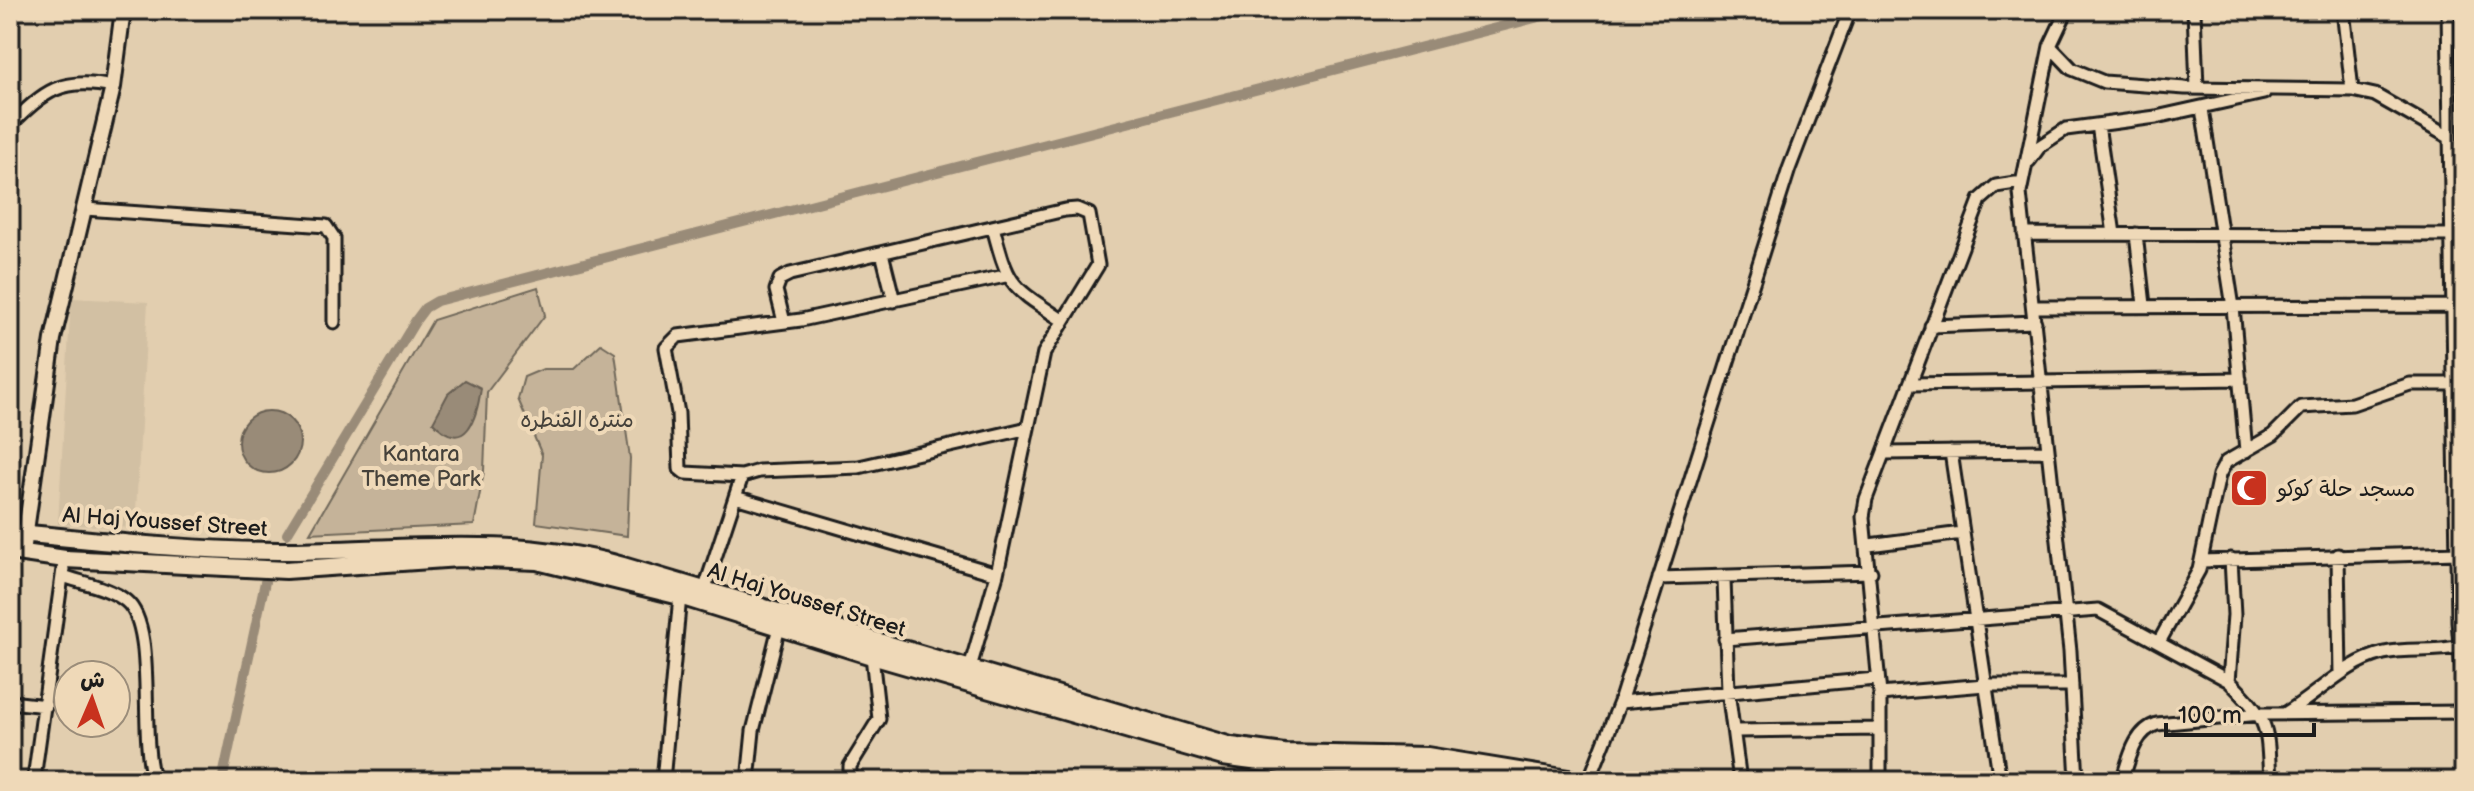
<svg xmlns="http://www.w3.org/2000/svg" width="2474" height="791" viewBox="0 0 2474 791" font-family="'Balsamiq Sans','Playpen Sans Arabic',sans-serif">
  <style>
    .built { fill: #d2c0a3 }
    .green { fill: #c5b399; stroke: #70685a; stroke-width: 2 }
    .water { fill: #998b78; stroke: #675f53; stroke-width: 2 }
    .lines { fill: none; stroke-linecap: round; stroke-linejoin: round }
    .canal { stroke: #998b78; stroke-width: 10 }
    .minor-casing { stroke: #1c1c1c; stroke-width: 17 }
    .tertiary-casing { stroke: #1c1c1c; stroke-width: 20 }
    .secondary-casing { stroke: #1c1c1c; stroke-width: 22 }
    .minor { stroke: #efd9b8; stroke-width: 11 }
    .tertiary { stroke: #efd9b8; stroke-width: 14 }
    .secondary { stroke: #efd9b8; stroke-width: 16 }
    .labels { text-anchor: middle; stroke-width: 8; stroke-linejoin: round; paint-order: stroke }
    .park-label { font-size: 22px; fill: #46423b; stroke: #efd9b8 }
    .poi-label { font-size: 22px; fill: #1c1c1c; stroke: #efd9b8; text-anchor: start }
    .street-label { font-size: 22px; fill: #1c1c1c; stroke: #efd9b8 }
  </style>
  <rect width="100%" height="100%" fill="#e2ceaf"/>
  <filter id="ink" filterUnits="userSpaceOnUse"><feTurbulence type="fractalNoise" baseFrequency=".0125" numOctaves="2"/><feDisplacementMap in="SourceGraphic" scale="16" xChannelSelector="R" yChannelSelector="G"/><feConvolveMatrix kernelMatrix="1 2 1 2 8 2 1 2 1" color-interpolation-filters="sRGB"/></filter>
  <g filter="url(#ink)">
    <path class="built" d="M71,298L148,302L135,528L58,524Z"/>
    <path class="green" d="M538,287L545,315L487,392L484,471L474,525L310,533L433,320Z
      M601,344L615,353L630,458L627,536L536,523L542,455L518,399L524,377L543,369H574Z"/>
    <path class="water" d="M465,380L481,388C477,417 466,457 433,422L448,394Z
      M238 442a31 31 0 1 1 62 0a31 31 0 1 1-62 0Z"/>
    <g class="lines">
      <path class="canal" d="M287,534L416,320L425,308L437,301L1566,10
        M222,781L265,582"/>
      <g class="minor-casing">
        <path id="minor" d="M2067,10L2050,46L2020,193L2070,651L2077,781
          M2194,10L2197,88
          M2343,10L2352,90
          M2448,10L2458,621L2464,692
          M2050,46L2072,69L2104,82L2185,88L2352,90L2375,95L2449,137
          M2202,109L2233,307L2246,451
          M10,125C45,91 62,76 113,87
          M2098,125L2114,234
          M2029,161L2040,146L2066,129L2156,117L2264,93
          M85,209L326,226L334,238V322
          M993,227C1009,288 1010,285 1062,320
          M2024,234L2453,235
          M2136,234L2144,305
          M882,253L894,301
          M1005,276L801,320L678,336L666,348L678,413L680,469L685,473L742,476L759,471L859,467L1028,428
          M2033,307L2453,306
          M784,322L776,290L780,279L790,274L1065,210L1077,209L1089,214L1098,265L1044,353L997,574L969,671
          M1931,326L2035,322
          M1910,384L2240,379
          M1951,452L2000,781
          M1886,453L2048,451
          M735,497L997,574
          M1869,545L1962,533
          M2338,555L2340,674
          M2202,561L2457,553
          M63,576C83,583 110,588 126,601C158,627 138,734 154,781
          M1659,578L1871,572
          M1724,579L1728,691L1740,781
          M704,591L742,476
          M1725,639L2098,610L2229,681C2270,722 2267,725 2270,781
          M2159,642L2199,570L2219,475L2226,462L2273,435L2301,407L2352,404L2410,384H2455
          M2229,681L2234,615L2231,559
          M1880,694L1985,685H2072
          M10,702L46,706
          M1620,702L1876,679
          M2286,713C2319,693 2346,662 2384,653C2408,647 2434,653 2460,646
          M1736,731L1878,729
          M34,779L63,569
          M663,781L680,596
          M748,781L753,731L779,627
          M850,781V766L879,719L872,656
          M1589,781L1620,702L1789,169L1850,10
          M1880,781V694L1863,517L1866,499L1980,200L1996,186L2022,182
          M2122,781C2129,760 2134,731 2157,724L2260,714L2464,712"/>
      </g>
      <g class="tertiary-casing">
        <path id="tertiary" d="M23,552L53,339L113,87L123,10"/>
      </g>
      <g class="secondary-casing">
        <path id="secondary" d="M10,532C102,541 197,552 290,551C402,550 513,535 623,566L1231,746L1284,753L1427,756L1581,781
          M10,551L65,559L286,570L459,558L537,561L680,596L872,656L1223,757L1281,765L1398,767L1509,781"/>
      </g>
      <use href="#minor" class="minor"/>
      <use href="#tertiary" class="tertiary"/>
      <use href="#secondary" class="secondary"/>
    </g>
  </g>
  <defs>
    <g id="mosque-square" transform="scale(2)"><rect x="-9" y="-9" width="18" height="18" rx="4" fill="#c8321e" stroke="#efd9b8"/><path d="M3.5-4.9A6 6 0 1 0 3.5 4.9A5 5 0 1 1 3.5-4.9Z" fill="#fff"/></g>
  </defs>
  <g fill-rule="evenodd">
    <use href="#mosque-square" x="2249" y="488"/>
  </g>
  <g class="labels">
    <g class="park-label">
      <text x="577" y="427">منتره القنطره</text>
      <text x="421" y="461">Kantara<tspan x="421" dy="25">Theme Park</tspan></text>
    </g>
    <g class="poi-label">
      <text x="2277" y="496">مسجد حلة كوكو</text>
    </g>
    <g class="street-label">
      <text transform="translate(165 521) rotate(4)" y="8">Al Haj Youssef Street</text>
      <text transform="translate(807 599) rotate(17)" y="8">Al Haj Youssef Street</text>
    </g>
  </g>
  <rect width="2474" height="791" fill="none" stroke="#efd9b8" stroke-width="40"/>
  <rect x="20" y="20" width="2434" height="751" fill="none" stroke="#1c1c1c" stroke-width="3" filter="url(#ink)"/>
  <g transform="translate(92 699) rotate(2)"><circle r="38" fill="#efd9b8" stroke="#9b8d7a" stroke-width="2"/>
  <path d="M0-6L14 30L0 20L-14 30Z" fill="#c8321e"/>
  <text y="-12" font-size="22" font-weight="bold" text-anchor="middle" fill="#1c1c1c">ش</text>
  </g>
  <path d="M2166 723v12h148v-12" fill="none" stroke="#1c1c1c" stroke-width="4"/>
  <text x="2178" y="723" font-size="24" fill="#1c1c1c" stroke="#efd9b8" stroke-width="6" paint-order="stroke">100 m</text>
</svg>
